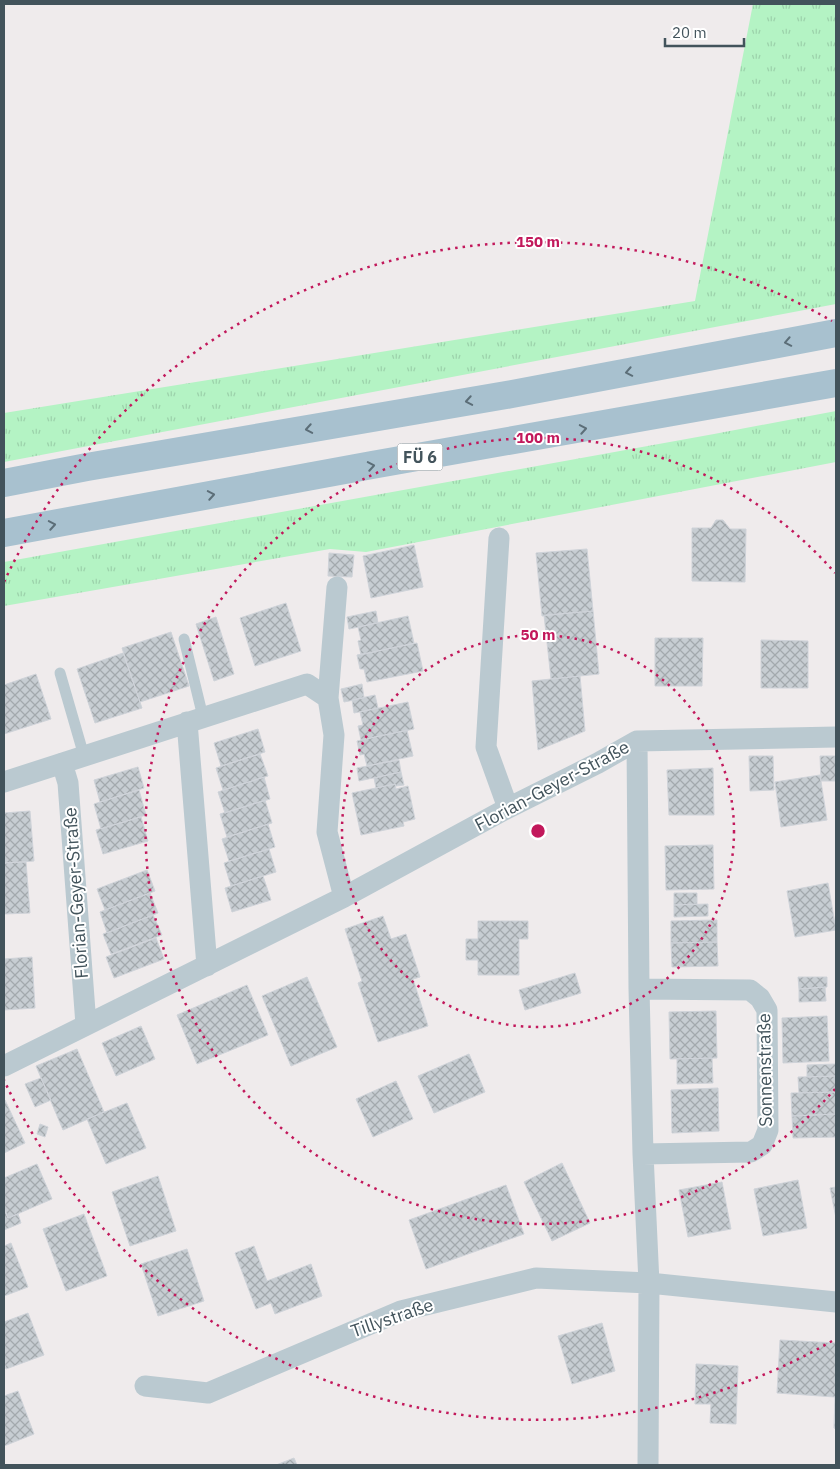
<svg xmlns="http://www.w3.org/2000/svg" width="840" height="1469" viewBox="0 0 840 1469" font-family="'IBM Plex Sans',sans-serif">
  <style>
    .grass { fill: url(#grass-tufts) }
    .building { fill: url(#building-cross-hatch); stroke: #cfd3d9 }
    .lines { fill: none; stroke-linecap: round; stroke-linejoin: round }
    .service { stroke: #bac9d0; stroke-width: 11 }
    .minor { stroke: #bac9d0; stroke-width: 21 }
    .primary { stroke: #a8c1cf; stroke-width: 28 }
    .oneway { stroke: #5c6e78 }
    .ring { fill: none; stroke: #c2185b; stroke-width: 2.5; stroke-dasharray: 2.5 5 }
    .labels { text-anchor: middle; stroke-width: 4; stroke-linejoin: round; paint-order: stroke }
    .shield { fill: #fff; stroke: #7b878c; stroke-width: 1 }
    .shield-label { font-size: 16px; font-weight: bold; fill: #42535b }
    .street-label { font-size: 18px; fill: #42535b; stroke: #fff }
    .centre { fill: #c2185b; stroke: #fff; stroke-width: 2.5 }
    .ring-label { font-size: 15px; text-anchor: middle; font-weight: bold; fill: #c2185b; stroke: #fff; stroke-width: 4; stroke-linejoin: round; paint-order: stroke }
  </style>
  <defs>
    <pattern id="grass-tufts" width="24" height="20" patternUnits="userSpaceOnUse" patternTransform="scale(1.25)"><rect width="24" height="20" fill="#b4f3c4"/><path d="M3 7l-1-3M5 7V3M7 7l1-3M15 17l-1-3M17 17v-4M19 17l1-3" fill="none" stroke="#9cd2ab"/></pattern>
    <pattern id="building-cross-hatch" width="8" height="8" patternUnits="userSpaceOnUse" patternTransform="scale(1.25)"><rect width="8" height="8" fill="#c7cdd2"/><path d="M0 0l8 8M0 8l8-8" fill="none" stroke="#a3a9ad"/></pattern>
  </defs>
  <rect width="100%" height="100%" fill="#efebec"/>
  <path class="grass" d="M753,4H836V304L4,462V413L695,301Z
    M836,411V462L366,552L330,549L4,606V562L714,434Z"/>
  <path class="building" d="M716,520H723L730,529H746L745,582L692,581V528H711Z
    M414,545L423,587L371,598L363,556Z
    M587,549L593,611L542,616L536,553Z
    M329,553L354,555L352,577L328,576Z
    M286,603L301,651L255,666L240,618Z
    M376,611L378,623L349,629L347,617Z
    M593,611L599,674L551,679L544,615Z
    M408,616L414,643L361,655L358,641L361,640L358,627Z
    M216,617L234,674L214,681L196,624Z
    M171,632L189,686L140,702L122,648Z
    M655,638H703L702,686H655Z
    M761,640L808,641V688H761Z
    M417,643L423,671L367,682L364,669H360L357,655Z
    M123,653L142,708L95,723L77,669Z
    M36,674L51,719L4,734V685Z
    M580,676L585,731L538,750L532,681Z
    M362,684L364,698L344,702L341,689Z
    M375,695L378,708L354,713L352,700Z
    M408,702L414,729L361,740L358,726L363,725L360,712Z
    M258,729L265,752L221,766L214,743Z
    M407,730L413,756L367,766L364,754L360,755L357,741Z
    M260,754L268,776L223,790L216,768Z
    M749,756H773L774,790L750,791Z
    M820,756H836V781H821Z
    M399,760L401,772L359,781L357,768Z
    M138,767L144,788L100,802L94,780Z
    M713,768L714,815H669L667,770Z
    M401,772L404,785L396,786L395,784L376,788L374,778Z
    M820,775L827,820L781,827L775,782Z
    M264,777L270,799L225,813L218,792Z
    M395,784L396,789L408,786L415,819L403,822L404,826L361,835L352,793Z
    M139,790L146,815L101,829L94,804Z
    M265,800L272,823L227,837L220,814Z
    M30,811L34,861L4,863V813Z
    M141,817L148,841L103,854L96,830Z
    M268,824L275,847L229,861L222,839Z
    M713,845L714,889L666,890L665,846Z
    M269,849L276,872L231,886L224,863Z
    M26,862L30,913L4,914V863Z
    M147,870L155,891L105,910L97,889Z
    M263,876L271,900L232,912L225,888Z
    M828,883L836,930L795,937L787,891Z
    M150,893L158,913L107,933L100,912Z
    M674,893H697V904L674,905Z
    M708,904V916L674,917V905Z
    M153,915L162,935L111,954L103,934Z
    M383,916L391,939L406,934L420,977L413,979L428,1026L378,1042L358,983L362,981L345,929Z
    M717,920V942L671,943V921Z
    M478,921H528V939H519V975H478V960H466V939H478Z
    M156,938L164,959L114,978L106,957Z
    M717,942L718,966L672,967L671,943Z
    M32,957L35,1008L4,1010V959Z
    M575,973L581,993L525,1010L519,990Z
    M307,977L337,1047L291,1066L262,996Z
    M798,977H827V987L799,989Z
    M247,985L268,1035L197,1064L177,1015Z
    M825,987L826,1001L799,1002V989Z
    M716,1011L717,1058L670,1059L669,1012Z
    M827,1016L829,1061L783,1063L782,1018Z
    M141,1026L155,1059L116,1076L102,1043Z
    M77,1049L104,1112L63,1130L36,1066Z
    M469,1054L485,1092L434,1113L418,1076Z
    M712,1058L713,1083L677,1084V1059Z
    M836,1064V1076L807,1077V1065Z
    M836,1076V1092L799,1093L798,1077Z
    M41,1078L51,1100L35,1107L25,1084Z
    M396,1081L413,1119L373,1137L356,1099Z
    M718,1088L719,1131L672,1133L671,1090Z
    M836,1092V1114L792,1116L791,1093Z
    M5,1100L25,1143L4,1153V1101Z
    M127,1103L146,1148L106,1164L87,1119Z
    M836,1114V1137L793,1138L792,1116Z
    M40,1124L48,1127L45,1137L37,1134Z
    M562,1163L590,1223L552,1241L524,1182Z
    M37,1164L52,1199L8,1218L4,1208V1178Z
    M158,1176L176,1231L130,1246L112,1192Z
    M798,1180L807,1228L763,1236L754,1189Z
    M722,1182L731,1229L688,1237L679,1190Z
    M506,1185L524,1234L426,1269L409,1220Z
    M836,1187V1218L830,1188Z
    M4,1208L8,1218L18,1214L21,1223L4,1230Z
    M84,1214L107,1276L66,1291L43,1229Z
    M11,1243L28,1287L4,1296V1246Z
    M254,1246L267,1281L311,1264L322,1296L275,1314L271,1303L256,1309L235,1253Z
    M187,1249L204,1301L158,1316L141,1264Z
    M28,1313L44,1355L6,1369L4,1362V1322Z
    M602,1323L615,1371L572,1384L558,1336Z
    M780,1340L836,1343V1429L834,1428L835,1397L777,1393Z
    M696,1364L738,1366L736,1424L710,1423L711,1404H695Z
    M18,1391L34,1434L4,1446V1396Z
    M294,1458L297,1465H276Z"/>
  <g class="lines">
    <path class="service" d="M184,639L203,717
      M60,673L84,756"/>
    <path class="minor" d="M499,538L486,747L508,808
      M328,698L337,587
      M187,722L207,966
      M637,741L639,989L643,1154L649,1283L648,1465
      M62,763L68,783L86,1025
      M4,782L307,684L328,698L334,735L327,832L344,897
      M639,989L750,990L760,998L767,1010L768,1130L762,1145L751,1152L643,1154
      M4,1066L344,897L508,808L598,763L637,741L836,737
      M145,1386L208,1393L401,1311L536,1278L649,1283L836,1302"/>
    <path class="primary" d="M4,483L87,467L512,394L836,333
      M4,533L372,465L836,383"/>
  </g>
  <defs><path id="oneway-chevron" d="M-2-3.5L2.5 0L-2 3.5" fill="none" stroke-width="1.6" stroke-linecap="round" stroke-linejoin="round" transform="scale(1.25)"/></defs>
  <g class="oneway">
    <use href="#oneway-chevron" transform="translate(788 342) rotate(169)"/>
    <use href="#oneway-chevron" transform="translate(629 372) rotate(169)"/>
    <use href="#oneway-chevron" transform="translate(469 401) rotate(170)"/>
    <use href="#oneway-chevron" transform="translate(309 429) rotate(170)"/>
    <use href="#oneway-chevron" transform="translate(583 429) rotate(-10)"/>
    <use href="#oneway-chevron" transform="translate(371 466) rotate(-10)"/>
    <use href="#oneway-chevron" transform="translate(211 495) rotate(-10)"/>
    <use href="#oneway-chevron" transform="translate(52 525) rotate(-10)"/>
  </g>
  <g class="ring">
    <circle cx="538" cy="831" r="196"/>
    <path d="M835 1089A393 393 0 1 1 835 573"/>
    <path d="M832 1341A589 589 0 0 1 4 1080M4 582A589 589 0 0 1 832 321"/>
  </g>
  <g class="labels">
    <rect class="shield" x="397.5" y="443.5" width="45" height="27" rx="4"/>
    <g class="shield-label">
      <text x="420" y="463">FÜ 6</text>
    </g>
    <g class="street-label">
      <text transform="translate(552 786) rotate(-28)" y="6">Florian-Geyer-Straße</text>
      <text transform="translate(76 893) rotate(-94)" y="6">Florian-Geyer-Straße</text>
      <text transform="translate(765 1070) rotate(-91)" y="6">Sonnenstraße</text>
      <text transform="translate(392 1318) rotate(-19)" y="6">Tillystraße</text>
    </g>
  </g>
  <circle cx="538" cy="831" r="8" class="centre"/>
  <g class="ring-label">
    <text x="538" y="247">150 m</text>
    <text x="538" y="443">100 m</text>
    <text x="538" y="640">50 m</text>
  </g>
  <rect width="840" height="1469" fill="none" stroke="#42535b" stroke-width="10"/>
  <path d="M665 38v8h79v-8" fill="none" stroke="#42535b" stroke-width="2.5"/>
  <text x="672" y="38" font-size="15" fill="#42535b" stroke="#ffffff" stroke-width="4" paint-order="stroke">20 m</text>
</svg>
